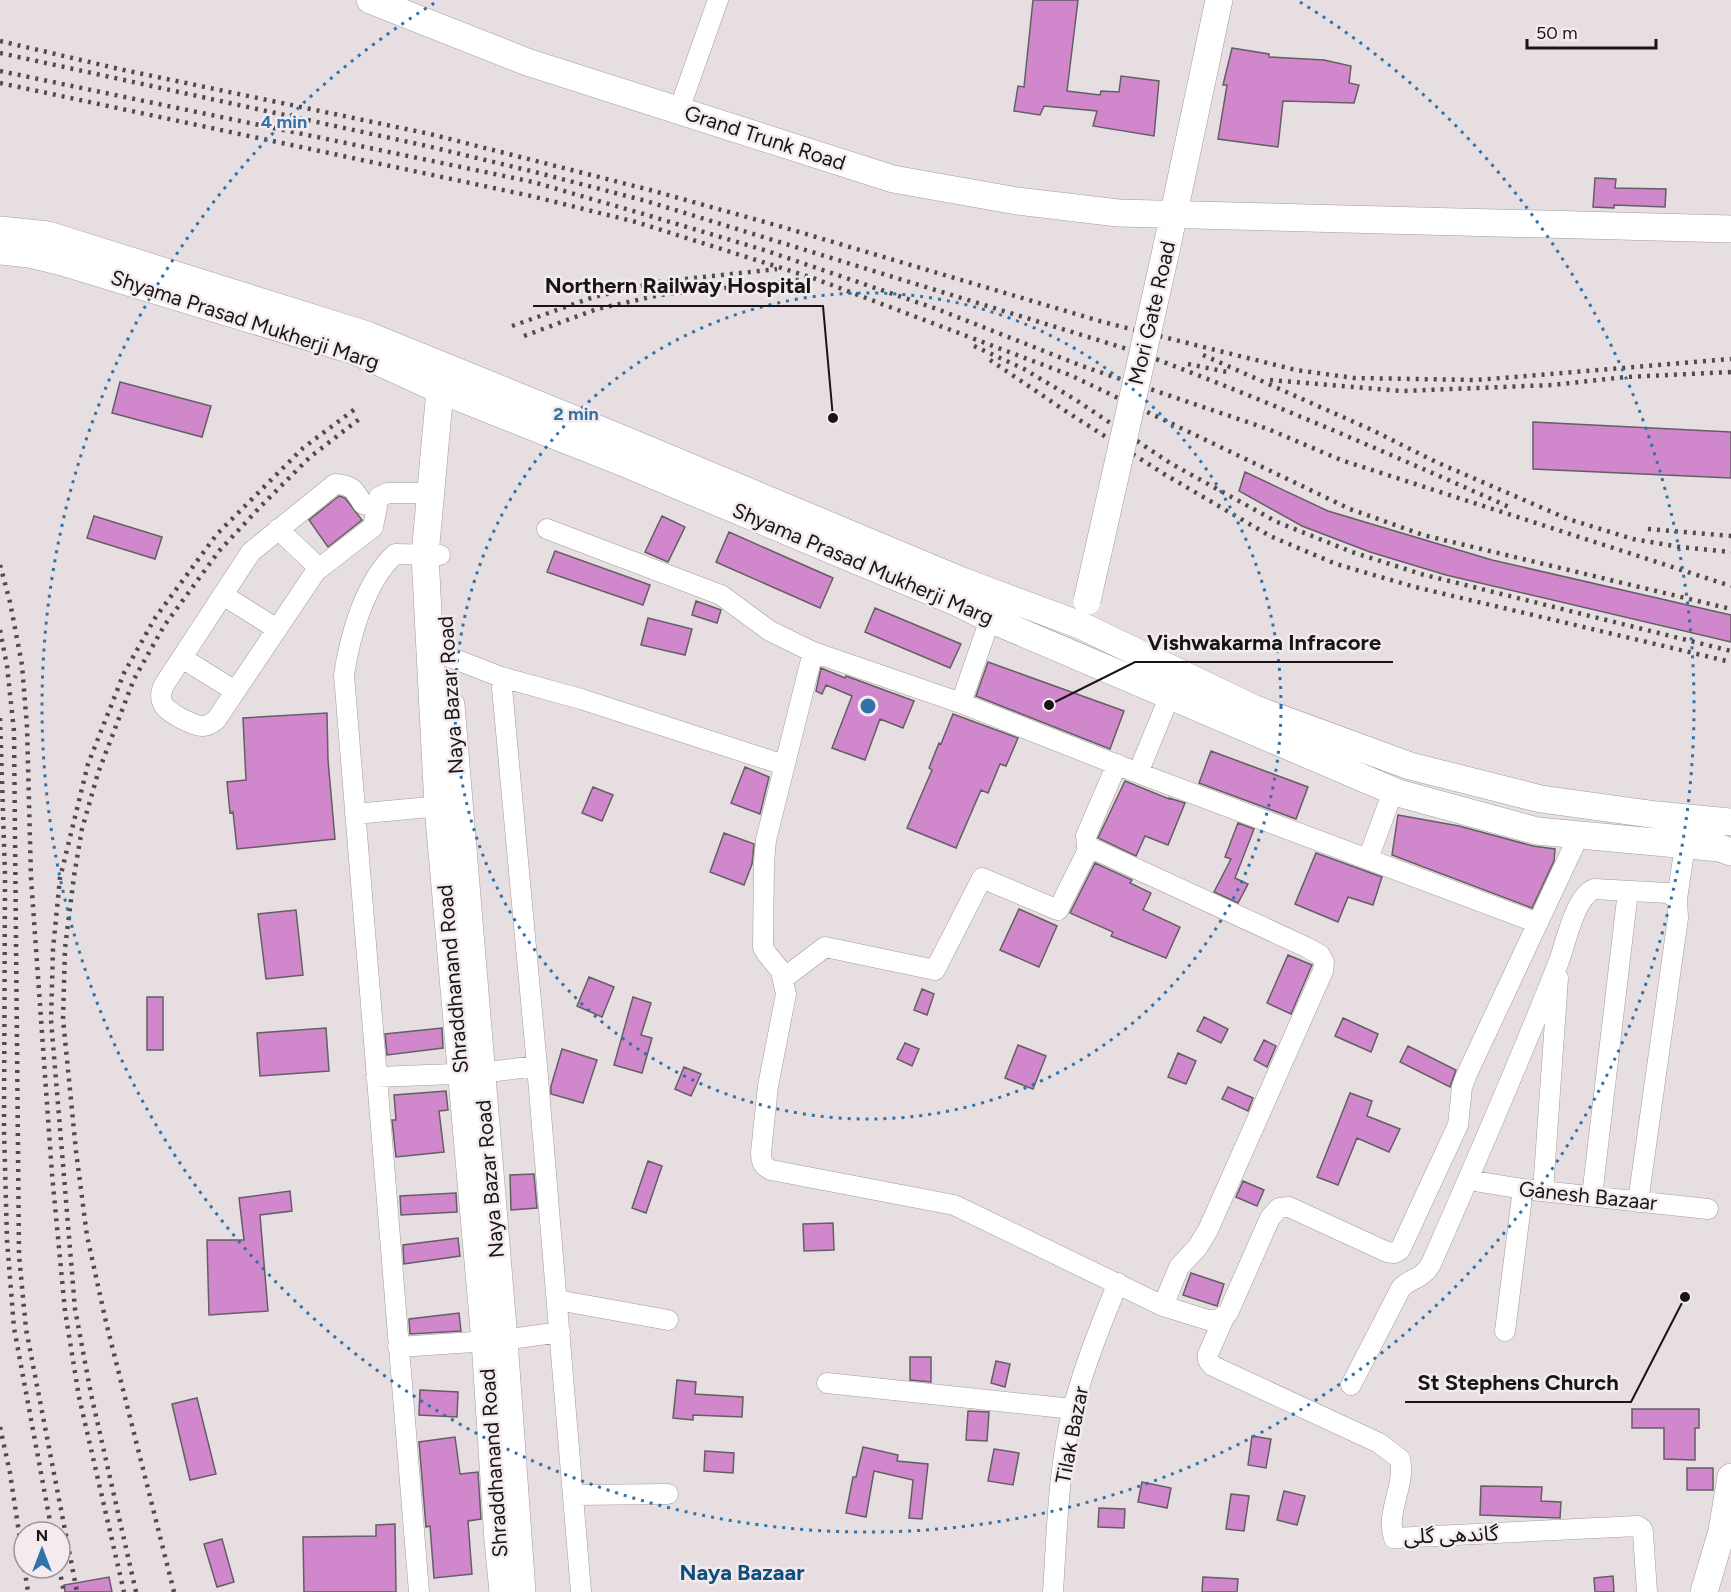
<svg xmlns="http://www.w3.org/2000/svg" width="1731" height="1592" viewBox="0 0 1731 1592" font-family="Figtree,'Noto Sans Arabic',sans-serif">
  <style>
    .building { fill: #d087cb; stroke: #635f63; stroke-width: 1.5 }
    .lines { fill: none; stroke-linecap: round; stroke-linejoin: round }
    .street-casing { stroke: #a29b9e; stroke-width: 21 }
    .secondary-casing { stroke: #a29b9e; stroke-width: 28 }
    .street { stroke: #fff; stroke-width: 20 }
    .secondary { stroke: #fff; stroke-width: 27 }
    .rail { stroke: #504b4d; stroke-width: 4.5; stroke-dasharray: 3 6; stroke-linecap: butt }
    .secondary-bridge-casing { stroke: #a29b9e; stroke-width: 28; stroke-linecap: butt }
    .secondary-bridge { stroke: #fff; stroke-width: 27 }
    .ring { fill: none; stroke: #3172a8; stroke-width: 3; stroke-dasharray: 3 6 }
    .labels { text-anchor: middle; stroke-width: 5; stroke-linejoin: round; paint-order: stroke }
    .street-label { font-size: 21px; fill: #181516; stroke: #f3ebee }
    .neighbourhood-label { font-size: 22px; font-weight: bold; fill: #0e4e7d; stroke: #f3ebee }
    .centre { fill: #3172a8; stroke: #f3ebee; stroke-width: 3 }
    .ring-label { font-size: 18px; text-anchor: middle; font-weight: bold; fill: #3172a8; stroke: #f3ebee; stroke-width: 5; stroke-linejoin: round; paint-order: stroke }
    .leader { fill: none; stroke: #181516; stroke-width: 2 }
    .callout-dot { fill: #181516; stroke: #f3ebee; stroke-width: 2 }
    .callout-label { font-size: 22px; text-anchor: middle; font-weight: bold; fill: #181516; stroke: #f3ebee; stroke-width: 5; stroke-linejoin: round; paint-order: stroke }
  </style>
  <rect width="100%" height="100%" fill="#e6dee1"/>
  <path class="building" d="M1033,0H1078L1067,91L1100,95L1101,91L1119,92L1121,76L1159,81L1154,136L1093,126L1097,111L1044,106L1040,115L1014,111L1018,86L1024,87Z
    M1232,48L1269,54V57L1324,60L1351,66L1349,83L1359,85L1354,103L1283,101L1278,147L1218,139L1227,85H1223Z
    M1595,178L1616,179L1615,188L1666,189L1665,207L1614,205V208L1593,207Z
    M120,382L211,406L202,437L112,413Z
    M1533,422L1731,432V478L1533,469Z
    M1245,472L1328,511L1492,560L1731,615V642L1446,575L1370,552L1302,526L1239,491Z
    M339,496L345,498L362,520L328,547L309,520Z
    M94,516L162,537L155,559L87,538Z
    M662,516L685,527L668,562L645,552Z
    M729,532L833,578L820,608L716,562Z
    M555,551L650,585L643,605L547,572Z
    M696,601L721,610L717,623L692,615Z
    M875,608L961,644L950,668L865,632Z
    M648,618L692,629L685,655L641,645Z
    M988,662L1124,711L1110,749L976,696Z
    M821,668L845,678L846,676L914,701L903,728L880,719L865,760L832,748L852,696L826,685L822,694L816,691Z
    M327,713L328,760L335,839L237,849L233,812L230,813L227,782L246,780L243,718Z
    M953,714L1018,738L1006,766L1000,764L988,793L981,790L956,848L907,828L932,770L929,768L939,743L941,744Z
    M1211,751L1308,787L1296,819L1199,783Z
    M745,767L769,777L760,814L731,803Z
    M1125,781L1169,799V798L1185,803L1168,845L1145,836L1136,856L1098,838Z
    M593,787L613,795L602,821L582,813Z
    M1398,815L1459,826L1533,846L1555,849L1554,861L1532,908L1392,855Z
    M1238,823L1254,829L1235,878L1248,884L1238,903L1214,892L1231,859L1225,857Z
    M724,833L754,844L752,864L744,885L710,872Z
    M1316,853L1382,877L1373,905L1348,897L1338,922L1295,904Z
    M1095,863L1132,880L1130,883L1151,893L1143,910L1180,927L1166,958L1111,936L1113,932L1070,913Z
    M1019,909L1057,926L1039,967L1000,950Z
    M296,910L303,975L266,979L258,914Z
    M1288,955L1312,965L1291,1014L1267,1003Z
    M589,977L614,987L602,1017L577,1006Z
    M922,989L934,994L927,1015L914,1010Z
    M147,997H163V1050H147Z
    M633,997L651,1003L641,1035L652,1038L642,1073L614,1065Z
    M1204,1017L1228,1029L1221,1043L1197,1031Z
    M1343,1018L1378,1034L1371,1052L1335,1036Z
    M326,1028L329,1071L260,1076L257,1033Z
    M442,1028L443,1048L387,1055L385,1034Z
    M1264,1040L1276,1046L1267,1067L1254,1060Z
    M905,1043L919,1049L912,1066L897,1059Z
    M1018,1045L1046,1056L1033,1089L1005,1078Z
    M1408,1046L1456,1070L1450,1087L1400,1062Z
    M562,1049L597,1060L583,1103L551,1094V1086Z
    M1178,1053L1196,1061L1186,1084L1168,1077Z
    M684,1067L701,1074L691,1096L675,1089Z
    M1228,1087L1253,1098L1248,1111L1222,1099Z
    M446,1091L448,1110L439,1111L444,1152L396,1157L392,1120H396L394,1095Z
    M1350,1093L1372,1101L1367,1116L1400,1129L1389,1152L1357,1138L1338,1185L1317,1177Z
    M648,1161L662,1166L646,1213L632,1208Z
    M534,1174L537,1208L511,1210L510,1175Z
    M1243,1181L1264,1190L1257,1206L1236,1197Z
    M290,1191L292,1211L260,1215L268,1311L209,1315L207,1240H244L239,1198Z
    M456,1193L457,1212L401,1215L400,1196Z
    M833,1223L834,1250L804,1251L803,1224Z
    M458,1238L460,1256L404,1264L403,1245Z
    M1191,1273L1224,1284L1217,1306L1183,1295Z
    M459,1313L461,1331L410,1334L409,1319Z
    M910,1357H931V1382L910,1380Z
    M996,1361L1010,1364L1005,1387L991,1383Z
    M677,1380L696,1382L695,1394L743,1397L742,1417L693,1415V1420L673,1418Z
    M420,1390L458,1392L457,1417L419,1415Z
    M197,1398L216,1474L190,1480L172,1404Z
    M1632,1409H1699V1428H1695V1460L1664,1459V1428H1632Z
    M968,1411L989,1412L987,1441L966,1440Z
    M1252,1436L1271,1439L1266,1468L1248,1465Z
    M455,1437L460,1474L478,1472L481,1519L468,1521L472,1574L434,1578L430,1526L426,1527L419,1442Z
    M863,1447L898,1455L897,1461L928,1464L922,1519L909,1518L913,1480L874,1471L866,1517L846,1513L853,1477H856Z
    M994,1449L1019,1453L1013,1485L988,1481Z
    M705,1451L734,1453L733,1473L704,1471Z
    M1687,1468H1713V1490H1687Z
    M1142,1482L1171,1488L1167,1508L1138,1502Z
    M1481,1486L1542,1487L1541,1501L1561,1502L1560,1518L1480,1515Z
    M1284,1491L1305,1496L1297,1525L1277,1520Z
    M1231,1494L1249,1496L1244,1531L1226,1529Z
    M1099,1508L1125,1509L1124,1528L1098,1527Z
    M395,1524L396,1592H304L303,1537L376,1536V1525Z
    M222,1539L234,1582L217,1587L204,1544Z
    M1613,1576L1614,1592H1595L1594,1578Z
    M109,1577L112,1592H65L64,1585Z
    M1203,1577L1238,1579L1237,1592H1202Z"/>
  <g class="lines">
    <g class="street-casing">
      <path id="street" d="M679,110L718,0
        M363,504C354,490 353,485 335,484L251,552L164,685C161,691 160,698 163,704C166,712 195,727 203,726C208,726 212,723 216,720L316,571L373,527L379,497L388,493H430
        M278,529L319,568
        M547,529L721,595L770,631L813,652L961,703L1138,773L1538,923
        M223,595L277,629
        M813,652L766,840L764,862L763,947L767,954L781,971L786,994L768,1086L761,1152C761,1162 763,1166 771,1170L954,1205L1163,1306L1208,1320H1218L1228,1313L1270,1218L1279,1208L1289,1207L1387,1252L1394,1253L1400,1250L1458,1125L1462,1087L1466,1076L1579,835
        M447,656L501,677L581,699L784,765
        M182,658L235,691
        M501,677L537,1066L581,1592
        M961,703L990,619
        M1117,764L1086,836L1087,846L1306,947L1320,955L1324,962L1323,971L1208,1230L1197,1248L1179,1267L1163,1306
        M1138,773L1170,695
        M355,814L451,805
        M1368,859L1393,791
        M1677,899L1685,845
        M784,978L825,947L935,970L982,878L1058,910L1089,848
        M376,1077L481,1073L537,1066
        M1468,1180L1523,1189L1708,1209
        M1543,1191L1558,978
        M1592,1196L1628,891
        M557,1300L668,1320
        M1224,1318L1208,1354V1360L1213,1366L1379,1443L1400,1459C1406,1485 1385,1513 1394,1538L1638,1526L1642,1529L1643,1533L1647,1592
        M1505,1331L1523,1189
        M398,1347L504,1340L560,1332
        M827,1383L1073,1409
        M1351,1385L1401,1288C1412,1277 1422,1280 1431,1264C1475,1164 1519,1063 1559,961C1566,942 1575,897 1594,889L1668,893L1677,899L1678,918L1638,1202
        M573,1495L668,1494
        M419,1592L344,675C350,635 365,582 395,554L440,555
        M1053,1592C1057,1532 1058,1468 1073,1409C1084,1366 1101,1324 1118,1283"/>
    </g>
    <g class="secondary-casing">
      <path id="secondary" d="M370,0L527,62L893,179L1017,201L1118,213L1731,229
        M0,230L48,235L367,335L625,440L962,581L1080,625L1255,709L1410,766L1541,799L1657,815L1731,822
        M0,251L29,254L66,263L355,351L440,390L624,463L956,602L990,619L1398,793L1537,831L1720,848L1731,852
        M1165,255L1219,0
        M448,375L440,390L425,555L438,806L485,1341L498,1540L503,1592
        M451,705L504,1340L522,1592
        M1704,1592L1722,1531L1731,1477"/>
    </g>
    <use href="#street" class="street"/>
    <use href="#secondary" class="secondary"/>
    <path class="rail" d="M0,41L119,69L430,134L650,190L779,226L1103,322L1296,370L1354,378L1477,380L1731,359
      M0,53L427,146L535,172L646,201L1137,352C1263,399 1386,452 1509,507
      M0,71L533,182L640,213L764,250L937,309L1082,366L1268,429L1341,460L1731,586
      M0,83L531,196L636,222L813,278L1070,375L1350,509L1423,535L1731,609
      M512,326L594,297L658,282L777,269
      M524,336L597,309L660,295L807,279
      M974,346L1024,369L1076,400L1170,463L1277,522L1352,552L1421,574L1731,651
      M1203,355L1372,430L1436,462L1568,519L1633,539L1680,547L1731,552
      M990,360L1067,412L1164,474L1270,536L1336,564L1415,587L1731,662
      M1188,364L1232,373
      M1270,380L1402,391L1552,385L1626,377L1731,372
      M1648,529L1731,536
      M0,565L10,602L22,665L27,727L31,878L52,1174L65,1311L79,1397L124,1592
      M0,630L7,666L14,731L19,1255L26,1329L77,1592
      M0,718L5,875L4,1129L7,1240L14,1328L52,1532
      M0,1427L10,1473L28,1592
      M59,1568L64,1592
      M136,1592L91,1394L75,1309L51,1020L53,949L60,878L88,764L124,673L155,618L217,534L303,448L355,409
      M174,1592L106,1322L87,1236L76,1151L63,1019L65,948L74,876L82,829L98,773L134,679L164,626L219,551L260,507L310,457L362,417"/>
    <g class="secondary-bridge-casing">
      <path id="secondary-bridge" d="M1087,601L1165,255"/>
    </g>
    <use href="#secondary-bridge" class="secondary-bridge"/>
  </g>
  <g class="ring">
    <circle cx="868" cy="706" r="413"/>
    <path d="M1300 2A826 826 0 1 1 436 2"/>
  </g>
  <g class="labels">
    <g class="street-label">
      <text transform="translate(765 138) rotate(18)" y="7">Grand Trunk Road</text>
      <text transform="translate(1152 313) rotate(-77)" y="7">Mori Gate Road</text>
      <text transform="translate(245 320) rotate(18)" y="7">Shyama Prasad Mukherji Marg</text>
      <text transform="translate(863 564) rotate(23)" y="7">Shyama Prasad Mukherji Marg</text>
      <text transform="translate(451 695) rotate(-94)" y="7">Naya Bazar Road</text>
      <text transform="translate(453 979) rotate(-95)" y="7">Shraddhanand Road</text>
      <text transform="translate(490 1179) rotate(-95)" y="7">Naya Bazar Road</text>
      <text transform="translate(1588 1196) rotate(6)" y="7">Ganesh Bazaar</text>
      <text transform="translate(1072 1435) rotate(-79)" y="7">Tilak Bazar</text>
      <text transform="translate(494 1463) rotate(-94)" y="7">Shraddhanand Road</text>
      <text transform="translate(1451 1535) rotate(-2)" y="7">گاندھی گلی</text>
    </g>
    <g class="neighbourhood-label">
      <text x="742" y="1580">Naya Bazaar</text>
    </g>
  </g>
  <circle cx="868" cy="706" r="9" class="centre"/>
  <g class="ring-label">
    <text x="284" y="128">4 min</text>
    <text x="576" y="420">2 min</text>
  </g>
  <path class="leader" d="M833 418L823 306H533M1049 705L1135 662H1393M1685 1297L1631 1402H1405"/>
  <g class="callout-dot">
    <circle cx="833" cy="418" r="6"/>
    <circle cx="1049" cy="705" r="6"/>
    <circle cx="1685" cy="1297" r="6"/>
  </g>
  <g class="callout-label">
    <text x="678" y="293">Northern Railway Hospital</text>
    <text x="1264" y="650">Vishwakarma Infracore</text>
    <text x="1518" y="1390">St Stephens Church</text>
  </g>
  <g transform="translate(42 1550)"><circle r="28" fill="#f3ebee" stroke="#9b9598" stroke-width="1.5"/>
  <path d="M0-4.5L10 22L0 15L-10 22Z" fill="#3172a8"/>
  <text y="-9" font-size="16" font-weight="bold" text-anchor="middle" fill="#181516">N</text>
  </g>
  <path d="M1527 39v9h129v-9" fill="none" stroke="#181516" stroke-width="3"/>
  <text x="1536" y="39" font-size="18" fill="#181516" stroke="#f3ebee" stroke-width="4.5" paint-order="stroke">50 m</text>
</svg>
